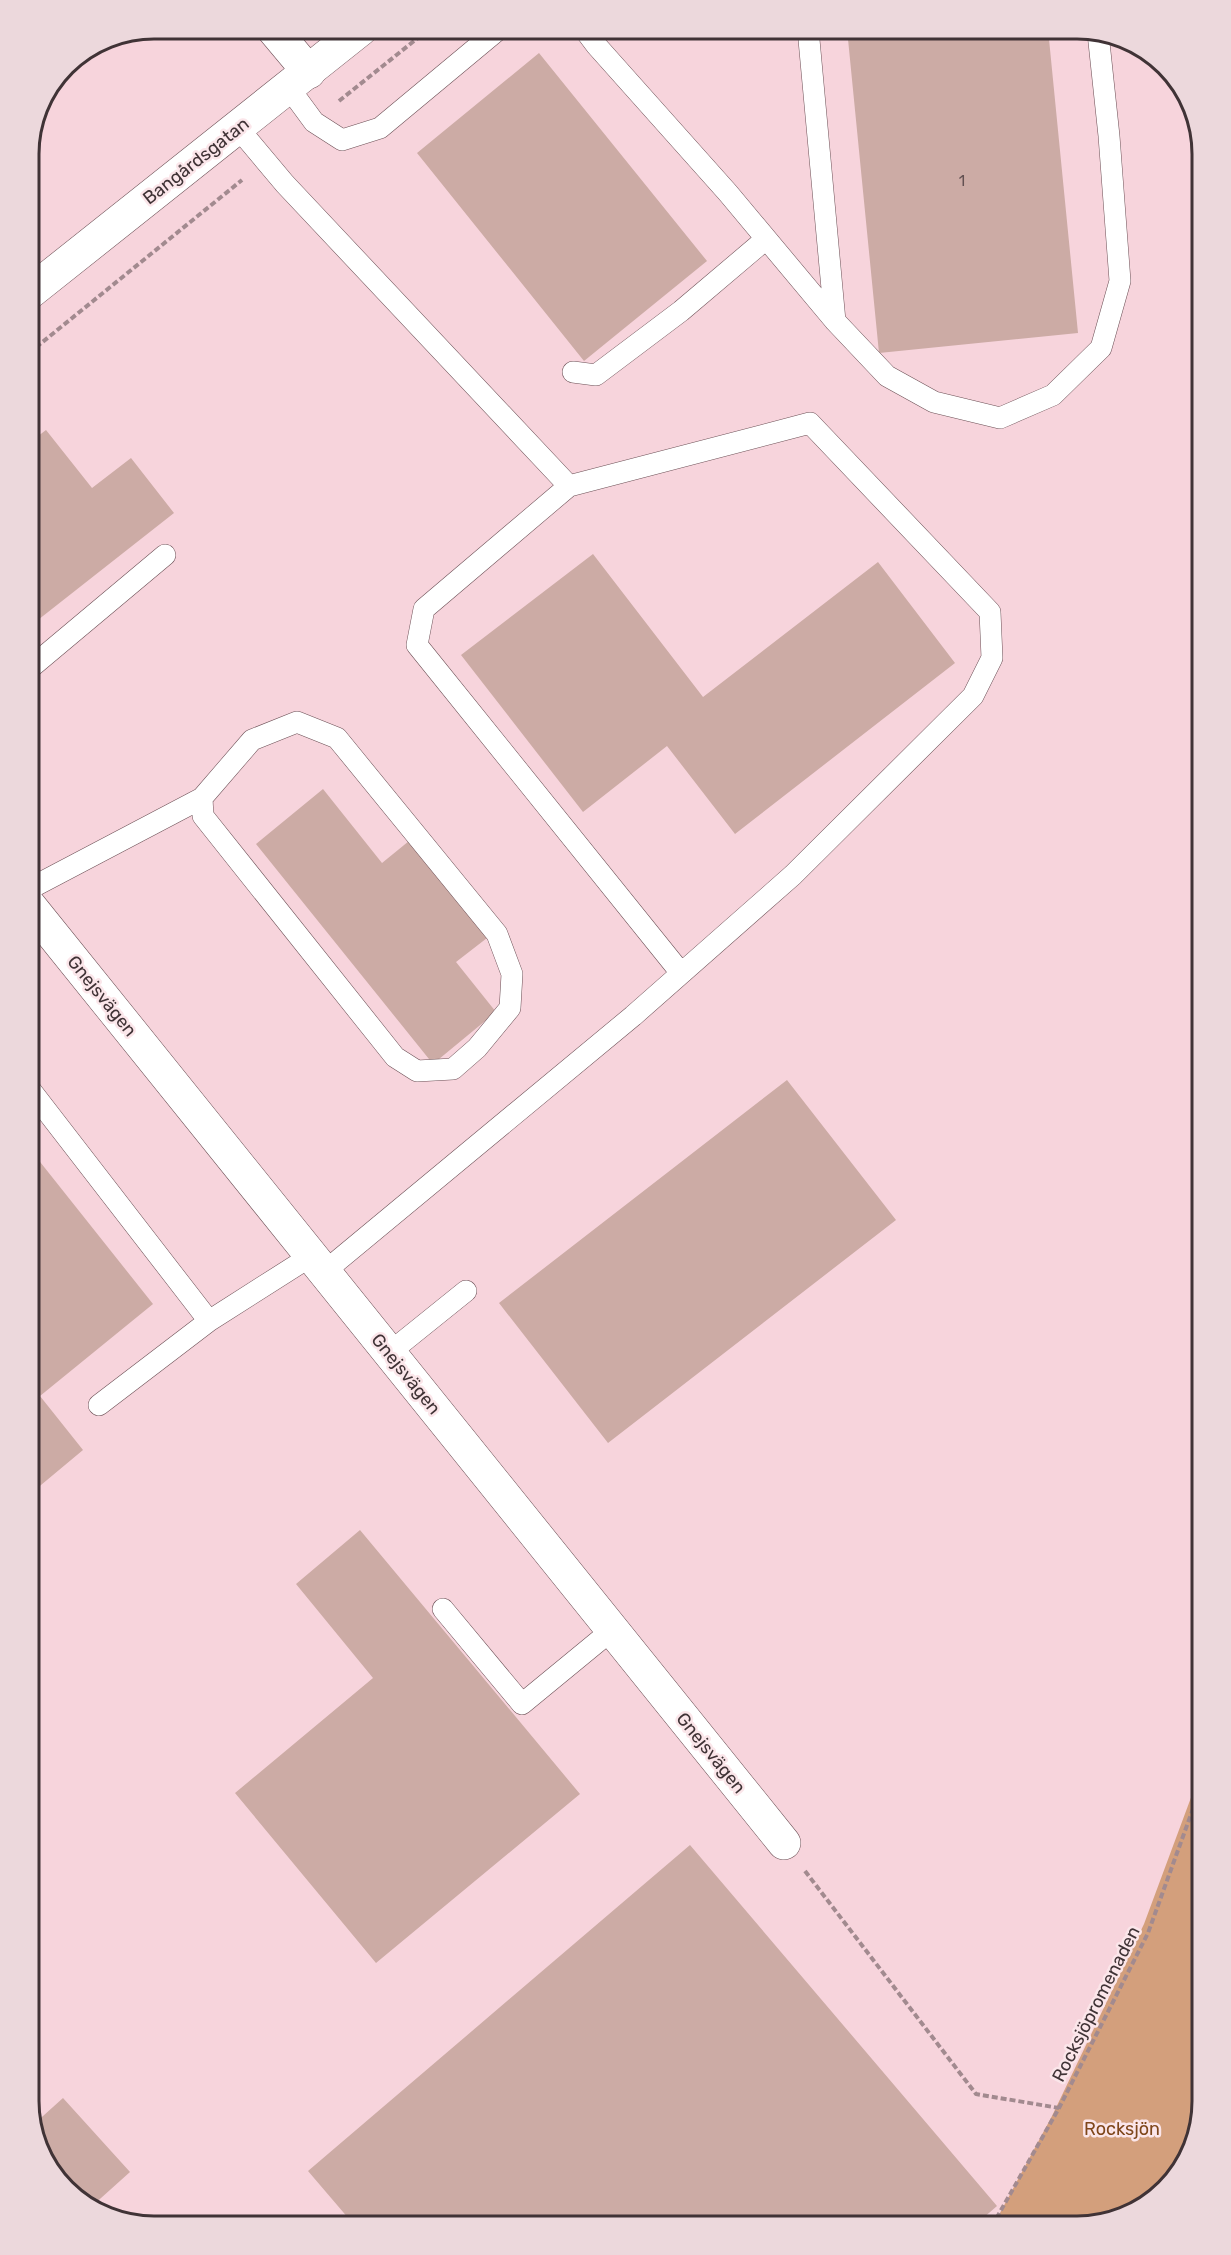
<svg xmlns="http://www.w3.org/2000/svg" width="1231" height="2255" viewBox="0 0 1231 2255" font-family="Rubik,sans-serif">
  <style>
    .green { fill: #d39f7c }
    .building { fill: #ccaba5 }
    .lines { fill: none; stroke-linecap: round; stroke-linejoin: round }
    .service-casing { stroke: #6c5056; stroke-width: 22 }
    .minor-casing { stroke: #6c5056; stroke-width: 34 }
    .secondary-casing { stroke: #6c5056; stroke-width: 34 }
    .path { stroke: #a28a8f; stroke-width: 4; stroke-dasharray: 6 3; stroke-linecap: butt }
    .service { stroke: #fff; stroke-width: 21 }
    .minor { stroke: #fff; stroke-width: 33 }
    .secondary { stroke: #fff; stroke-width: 33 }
    .labels { text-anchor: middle; stroke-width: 5; stroke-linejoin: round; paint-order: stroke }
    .number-label { font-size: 15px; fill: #635152 }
    .street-label { font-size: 18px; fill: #403336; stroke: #fbe6ea }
    .park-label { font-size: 18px; fill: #7f471b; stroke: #fbe6ea }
    .rim { fill: none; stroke: #403336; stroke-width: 3 }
  </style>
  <rect width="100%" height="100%" fill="#f7d4dc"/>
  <path class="green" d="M1202,1768V2101L1181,2171L1125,2217L1077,2226H993L1052,2116L1144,1924Z"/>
  <path class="building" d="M847,29H1048L1078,333L879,353Z
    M539,53L707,261L584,361L417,153Z
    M46,430L92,488L131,458L174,513L29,627V443Z
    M593,554L703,697L878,562L955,663L735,834L667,746L583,812L461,655Z
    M323,789L382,863L409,841L487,938L456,962L496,1012L433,1064L256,844Z
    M787,1080L896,1220L608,1443L499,1303Z
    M29,1148L153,1304L40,1396L83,1450L29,1495Z
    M360,1530L580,1794L376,1963L235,1793L373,1678L296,1584Z
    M690,1845L997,2206L974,2226H355L308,2171Z
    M63,2098L130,2172L91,2207L84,2205L38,2149L33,2125Z"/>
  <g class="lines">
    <g class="service-casing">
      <path id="service" d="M584,29L596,45L728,193L835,321L887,376L934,402L1000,418L1053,395L1101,348L1120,281L1109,136L1098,33
        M808,29L835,321
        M289,88L314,122L342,140L380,128L499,29
        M238,128L285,184L569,486L810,423L990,612L992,658L973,696L793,875L633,1016L324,1272
        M573,372L596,375L681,311L766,239
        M569,486L424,609L417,645L681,973
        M29,669L165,555
        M29,889L202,798L252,740L297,722L337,738L497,934L512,974L510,1008L477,1048L453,1069L417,1071L395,1057L203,816L202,798
        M29,1088L209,1321L311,1256
        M389,1353L466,1291
        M99,1405L209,1321
        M443,1609L522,1704L612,1630"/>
    </g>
    <g class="minor-casing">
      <path id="minor" d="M273,29L309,72
        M29,905L784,1843"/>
    </g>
    <g class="secondary-casing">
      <path id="secondary" d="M29,293L361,29"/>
    </g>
    <path class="path" d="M339,101L429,29
      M29,353L242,180
      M805,1871L976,2094L1059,2108
      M992,2226L1059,2108L1148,1933L1202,1784"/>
    <use href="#service" class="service"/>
    <use href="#minor" class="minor"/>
    <use href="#secondary" class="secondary"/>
  </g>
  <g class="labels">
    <g class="number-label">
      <text x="962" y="186">1</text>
    </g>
    <g class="street-label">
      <text transform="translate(196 161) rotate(-38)" y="6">Bangårdsgatan</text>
      <text transform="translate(102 996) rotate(51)" y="6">Gnejsvägen</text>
      <text transform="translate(406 1374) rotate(51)" y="6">Gnejsvägen</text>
      <text transform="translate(711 1753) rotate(51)" y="6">Gnejsvägen</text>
      <text transform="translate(1096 2004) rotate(-63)" y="6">Rocksjöpromenaden</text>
    </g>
    <g class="park-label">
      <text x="1122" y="2135">Rocksjön</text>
    </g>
  </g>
  <path d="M0 0H1231V2255H0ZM154 39H1077A115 115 0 0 1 1192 154V2101A115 115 0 0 1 1077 2216H154A115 115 0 0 1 39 2101V154A115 115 0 0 1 154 39Z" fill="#ecd8dc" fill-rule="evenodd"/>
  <path class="rim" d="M154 39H1077A115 115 0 0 1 1192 154V2101A115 115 0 0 1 1077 2216H154A115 115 0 0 1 39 2101V154A115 115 0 0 1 154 39Z"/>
</svg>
